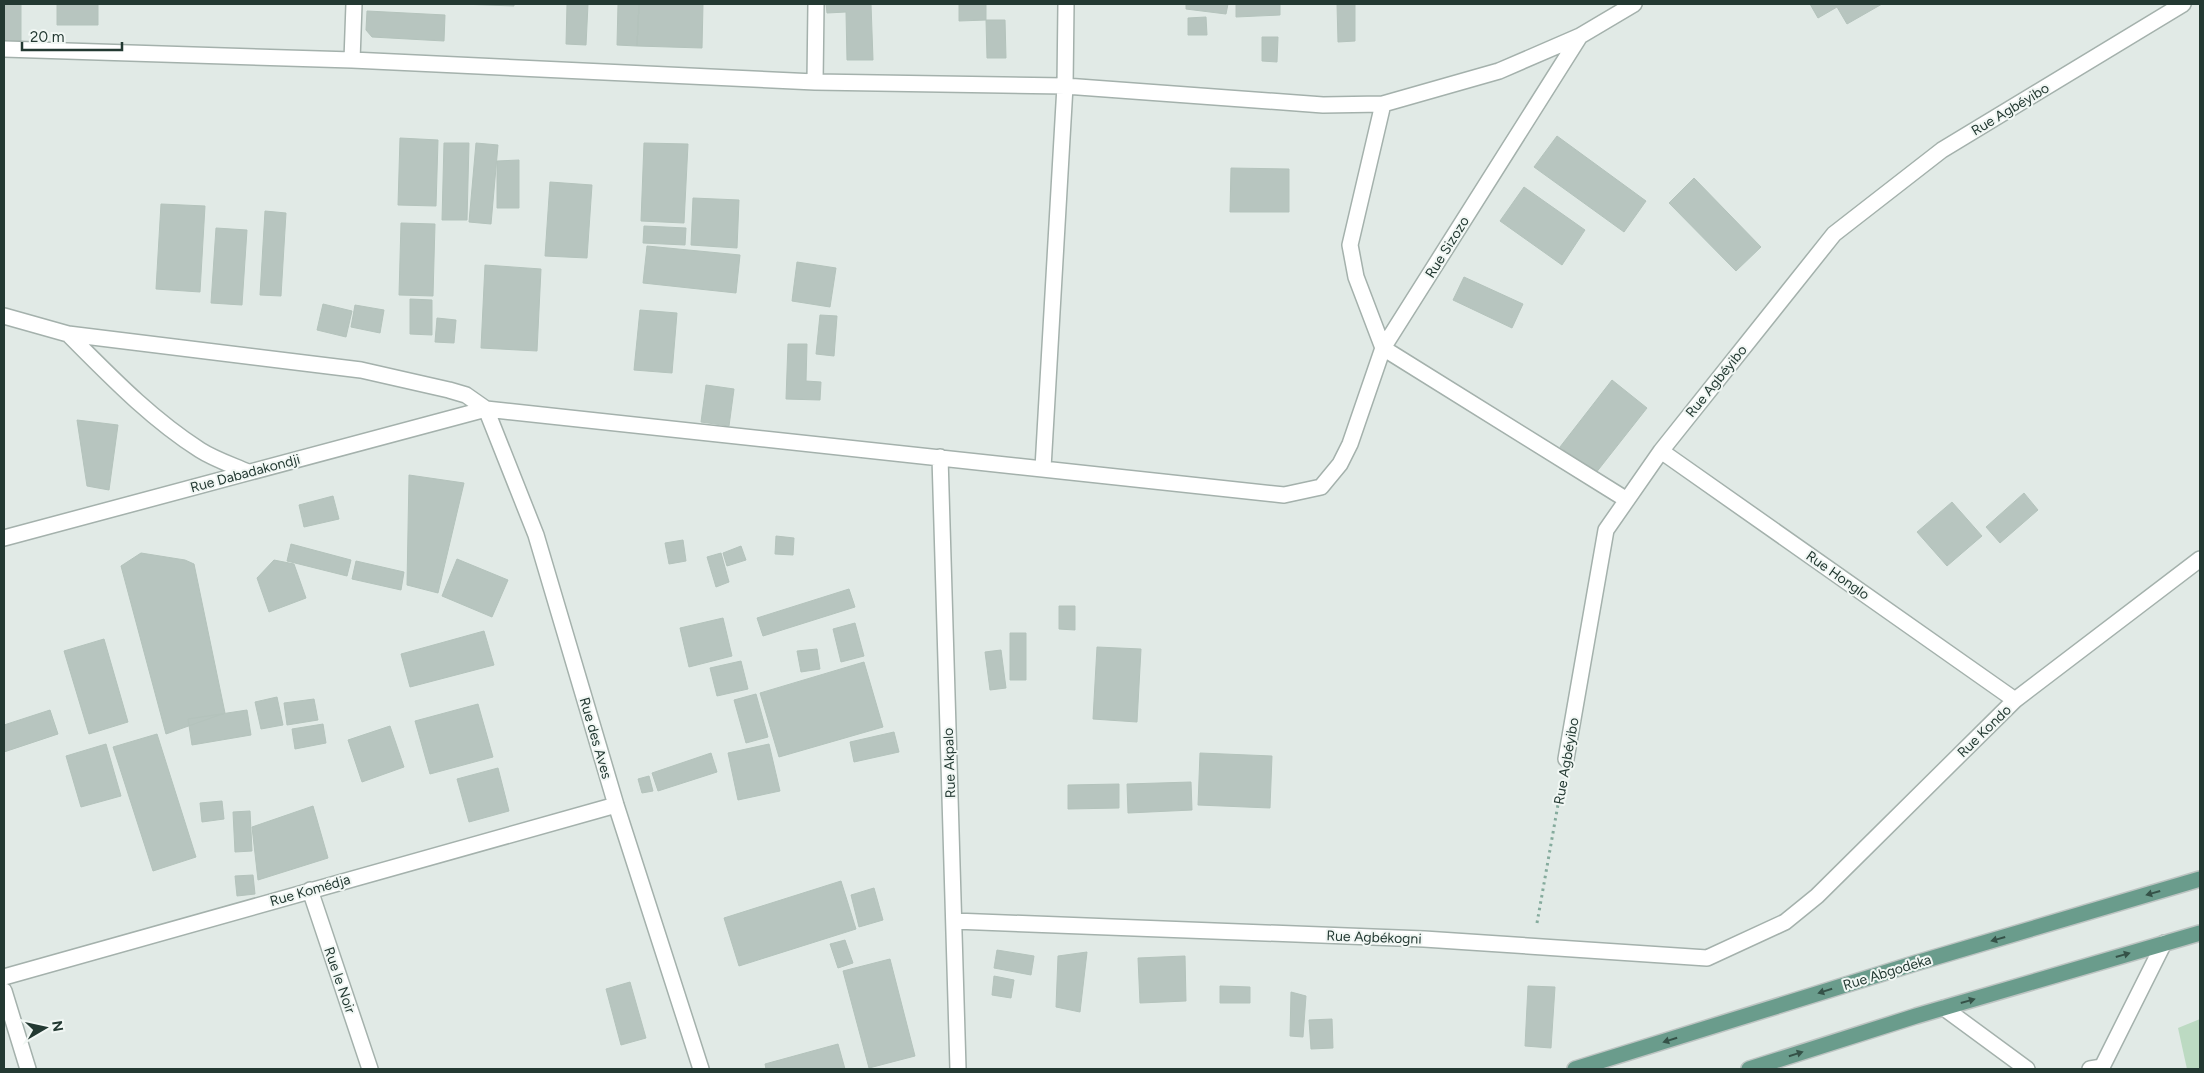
<svg xmlns="http://www.w3.org/2000/svg" width="2204" height="1073" viewBox="0 0 2204 1073" font-family="Figtree,sans-serif">
  <style>
    .green { fill: #bcdac2 }
    .building { fill: #b7c5bf; stroke: #b4c3bc }
    .lines { fill: none; stroke-linecap: round; stroke-linejoin: round }
    .lane-casing { stroke: #a4b1ac; stroke-width: 18 }
    .street-casing { stroke: #a4b1ac; stroke-width: 18 }
    .primary-casing { stroke: #bdc4c2; stroke-width: 18 }
    .path { stroke: #85ab9d; stroke-width: 3; stroke-dasharray: 2.5 4; stroke-linecap: butt }
    .lane { stroke: #fff; stroke-width: 15 }
    .street { stroke: #fff; stroke-width: 15 }
    .primary { stroke: #6a9c8c; stroke-width: 15 }
    .oneway { fill: #355248 }
    .labels { text-anchor: middle; stroke-width: 4; stroke-linejoin: round; paint-order: stroke }
    .street-label { font-size: 14px; fill: #233932; stroke: #f1f7f4 }
  </style>
  <rect width="100%" height="100%" fill="#e1eae6"/>
  <path class="green" d="M2200,1019V1069H2187L2178,1028Z"/>
  <path class="building" d="M4,4H21V42H4Z
    M57,4H98V25H57Z
    M460,4H514V6Z
    M567,4H588L586,45L566,44Z
    M618,4H639L637,46L617,45Z
    M639,4H703L702,48L637,46Z
    M826,4H871L873,60H847L846,12L827,13Z
    M959,4H986V20L959,21Z
    M1186,4H1228L1226,14L1186,9Z
    M1236,4H1280V15L1236,17Z
    M1337,4H1355V41L1338,42Z
    M1810,4H1882L1847,24L1837,7L1818,18Z
    M367,11L445,15L444,41L372,37L366,30Z
    M1206,17L1207,35H1188V18Z
    M986,20H1005L1006,58H987Z
    M1262,37H1278L1277,62L1262,61Z
    M1557,136L1646,201L1624,232L1534,167Z
    M400,138L438,140L436,206L398,205Z
    M444,143H469L467,220H442Z
    M476,143L498,145L491,224L469,222Z
    M644,143L688,144L684,223L641,221Z
    M519,160V208H497V161Z
    M1231,168L1289,169V212H1230Z
    M1694,178L1761,247L1736,271L1669,203Z
    M550,182L592,185L587,258L545,256Z
    M1524,187L1585,230L1562,265L1500,221Z
    M693,198L739,200L737,248L691,245Z
    M161,204L205,206L200,292L156,289Z
    M265,211L286,213L281,296L260,295Z
    M401,223L435,224L433,296L399,295Z
    M644,226L686,228L685,245L643,243Z
    M216,228L247,230L242,305L211,303Z
    M647,246L740,255L736,293L643,283Z
    M797,262L836,268L830,307L792,301Z
    M485,265L541,269L537,351L481,348Z
    M1464,277L1523,304L1512,328L1453,300Z
    M410,299L432,300V335L410,334Z
    M323,304L352,311L346,337L317,330Z
    M355,305L384,310L380,333L351,327Z
    M640,310L677,313L672,373L634,370Z
    M820,315L837,316L834,356L816,354Z
    M437,318L456,320L454,343L435,342Z
    M788,344H807L806,381L821,382L820,400L786,399Z
    M1612,380L1647,408L1595,474L1560,447Z
    M706,385L734,389L729,426L701,422Z
    M77,420L118,425L109,490L87,486Z
    M409,475L464,483L438,593L407,585Z
    M2024,493L2038,510L2000,543L1986,527Z
    M333,496L339,519L304,527L299,505Z
    M1952,502L1982,536L1947,566L1917,532Z
    M776,536L794,538L793,555L775,554Z
    M683,540L686,561L669,564L665,543Z
    M291,544L351,560L347,576L287,561Z
    M741,546L746,560L727,566L723,553Z
    M141,553L185,560L194,564L225,713L166,734L121,566Z
    M721,553L729,582L716,587L707,557Z
    M457,559L508,580L492,617L442,596Z
    M274,560L294,564L306,598L269,612L257,578Z
    M356,561L404,572L401,590L352,579Z
    M849,589L855,607L763,636L757,618Z
    M1059,606H1075V630L1059,629Z
    M723,618L732,656L689,667L680,628Z
    M855,623L864,656L841,662L833,629Z
    M484,631L494,665L410,687L401,654Z
    M1010,633H1026V680H1010Z
    M104,639L128,722L89,734L64,651Z
    M1097,647L1141,649L1137,722L1093,719Z
    M817,649L820,669L801,672L797,651Z
    M1001,650L1006,688L990,690L985,652Z
    M741,661L748,689L717,696L710,668Z
    M864,662L883,727L779,757L760,693Z
    M756,694L768,737L746,743L734,700Z
    M277,697L283,725L261,729L255,702Z
    M314,699L318,720L287,725L284,703Z
    M478,704L493,757L430,774L415,721Z
    M50,710L58,734L4,752V725Z
    M247,710L251,735L192,745L188,719Z
    M323,724L326,743L295,749L292,729Z
    M390,726L404,767L362,782L348,740Z
    M894,732L899,752L854,762L850,742Z
    M157,734L196,857L153,871L113,747Z
    M106,744L121,796L81,807L66,756Z
    M769,744L780,791L738,800L728,753Z
    M711,753L717,772L658,791L652,773Z
    M1200,753L1272,756L1270,808L1198,805Z
    M498,768L509,811L469,822L457,779Z
    M649,776L653,791L642,793L638,779Z
    M1191,782L1192,810L1128,813L1127,784Z
    M1119,784V808L1068,809V785Z
    M222,801L224,819L202,822L200,803Z
    M313,806L328,858L258,880L252,827Z
    M250,811L252,851L235,852L233,812Z
    M253,875L255,894L237,896L235,876Z
    M841,881L856,929L739,966L724,918Z
    M874,888L883,920L859,927L851,895Z
    M845,940L853,963L838,968L830,944Z
    M997,950L1034,956L1031,975L994,968Z
    M1087,952L1080,1012L1056,1007L1058,956Z
    M1185,956L1186,1001L1140,1003L1138,958Z
    M890,959L915,1056L869,1068L843,971Z
    M994,976L1014,980L1011,998L992,995Z
    M630,982L646,1038L621,1045L606,989Z
    M1220,986L1250,987V1003H1220Z
    M1528,986L1555,987L1551,1048L1525,1046Z
    M1291,992L1306,996L1303,1037L1290,1036Z
    M1332,1019L1333,1048L1311,1049L1309,1020Z
    M838,1044L845,1069H766L765,1064Z"/>
  <g class="lines">
    <g class="lane-casing">
      <path id="lane" d="M1944,1008L2027,1069
        M2090,1069L2102,1067L2164,943"/>
    </g>
    <g class="street-casing">
      <path id="street" d="M4,49L352,60L815,82L1065,86L1323,105L1383,104L1499,71L1580,36
        M352,60L354,4
        M815,82L816,4
        M1383,104L1350,245L1356,277L1383,348L1627,500
        M4,316L68,334L361,370L449,390L466,395L486,409L1284,495L1321,487L1340,464L1350,444L1383,348L1580,36L1634,4
        M68,334C110,376 150,418 200,450C214,459 232,465 248,472
        M486,409L536,535L616,805L701,1069
        M1661,451L2015,700
        M940,457L958,1069
        M1043,468L1065,86L1066,4
        M4,538L486,409
        M1566,759L1606,530L1661,451L1834,234L1942,150L2183,4
        M310,890L370,1069
        M954,921L1424,939L1707,958L1785,922L1817,896L2015,700L2200,559
        M4,977L616,805
        M4,991L28,1069"/>
    </g>
    <g class="primary-casing">
      <path id="primary" d="M1575,1069L1916,963L2200,879
        M1749,1069L1916,1016L2200,933"/>
    </g>
    <path class="path" d="M1537,923L1562,782"/>
    <use href="#lane" class="lane"/>
    <use href="#street" class="street"/>
    <use href="#primary" class="primary"/>
  </g>
  <defs><path id="oneway-solid" d="M-6-.8H1V-3.2L6.5 0L1 3.2V.8H-6Z" transform="scale(1.25)"/></defs>
  <g class="oneway">
    <use href="#oneway-solid" transform="translate(2153 893) rotate(164)"/>
    <use href="#oneway-solid" transform="translate(1998 939) rotate(164)"/>
    <use href="#oneway-solid" transform="translate(2123 955) rotate(-16)"/>
    <use href="#oneway-solid" transform="translate(1825 991) rotate(163)"/>
    <use href="#oneway-solid" transform="translate(1968 1001) rotate(-16)"/>
    <use href="#oneway-solid" transform="translate(1670 1040) rotate(163)"/>
    <use href="#oneway-solid" transform="translate(1796 1054) rotate(-18)"/>
  </g>
  <g class="labels">
    <g class="street-label">
      <text transform="translate(2010 109) rotate(-31)" y="5">Rue Agbéyibo</text>
      <text transform="translate(1447 247) rotate(-58)" y="5">Rue Sizozo</text>
      <text transform="translate(1716 381) rotate(-51)" y="5">Rue Agbéyibo</text>
      <text transform="translate(245 473) rotate(-15)" y="5">Rue Dabadakondji</text>
      <text transform="translate(1838 575) rotate(35)" y="5">Rue Honglo</text>
      <text transform="translate(1984 731) rotate(-44)" y="5">Rue Kondo</text>
      <text transform="translate(596 738) rotate(74)" y="5">Rue des Aves</text>
      <text transform="translate(1566 761) rotate(-80)" y="5">Rue Agbéyibo</text>
      <text transform="translate(949 763) rotate(-92)" y="5">Rue Akpalo</text>
      <text transform="translate(310 890) rotate(-16)" y="5">Rue Komédja</text>
      <text transform="translate(1374 937) rotate(2)" y="5">Rue Agbékogni</text>
      <text transform="translate(1887 972) rotate(-17)" y="5">Rue Abgodeka</text>
      <text transform="translate(340 980) rotate(71)" y="5">Rue le Noir</text>
    </g>
  </g>
  <rect width="2204" height="1073" fill="none" stroke="#233932" stroke-width="10"/>
  <g transform="translate(45 1028) rotate(81)" stroke="#f1f7f4" stroke-width="4" paint-order="stroke">
  <path d="M0-4L9 19L0 12L-9 19Z" fill="#233932"/>
  <text y="-8" font-size="14" font-weight="bold" text-anchor="middle" fill="#233932">N</text>
  </g>
  <path d="M22 42v8h100v-8" fill="none" stroke="#233932" stroke-width="2.5"/>
  <text x="30" y="42" font-size="15" fill="#233932" stroke="#f1f7f4" stroke-width="4" paint-order="stroke">20 m</text>
</svg>
